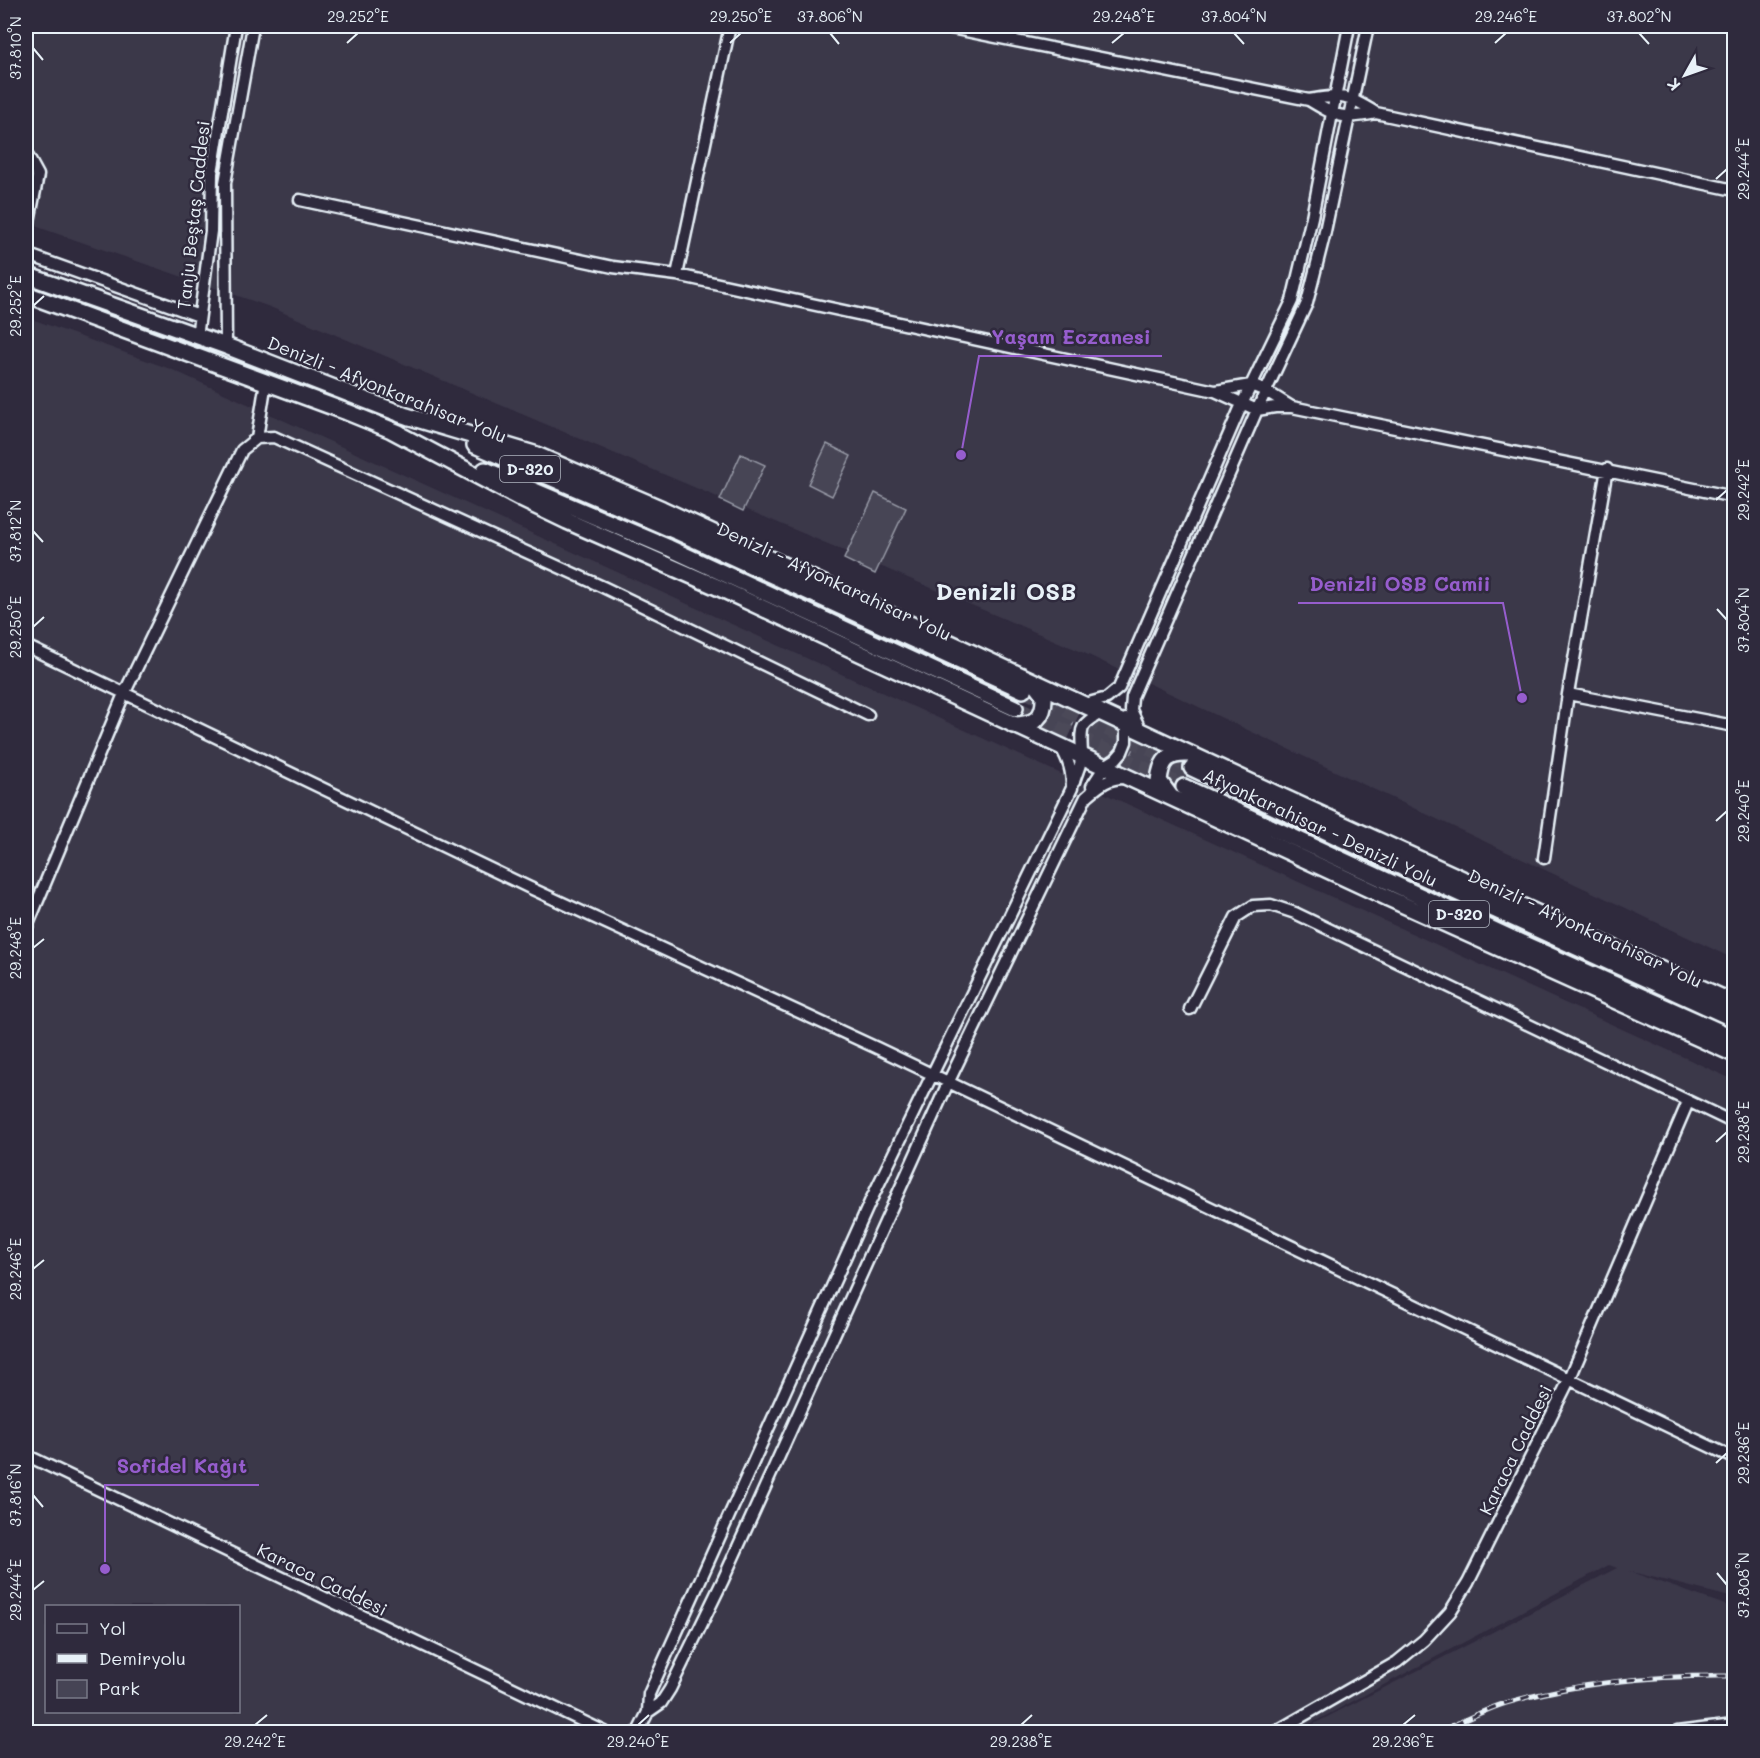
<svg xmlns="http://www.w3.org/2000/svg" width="1760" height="1758" viewBox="0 0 1760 1758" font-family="Mali,sans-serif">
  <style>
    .built { fill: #3b3749; fill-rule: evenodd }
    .green { fill: #464455; stroke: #979aa6; stroke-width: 1.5 }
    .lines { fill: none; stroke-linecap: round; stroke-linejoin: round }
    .highway-tunnel { stroke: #4b4859; stroke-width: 15; stroke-dasharray: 15 8; stroke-linecap: butt }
    .minor-casing { stroke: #e8f1f8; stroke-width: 15 }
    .highway-casing { stroke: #e8f1f8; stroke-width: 20 }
    .minor { stroke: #2f2a3d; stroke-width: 10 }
    .highway { stroke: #2f2a3d; stroke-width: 15 }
    .rail-casing { stroke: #e8f1f8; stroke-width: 5 }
    .rail { stroke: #2f2a3d; stroke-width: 3; stroke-dasharray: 9; stroke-linecap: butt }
    .ticks { fill: none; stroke: #e8f1f8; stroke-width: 2 }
    .labels { text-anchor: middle; stroke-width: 5; stroke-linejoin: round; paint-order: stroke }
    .shield { fill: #2f2a3d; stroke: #b0b5c0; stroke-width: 1.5 }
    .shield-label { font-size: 16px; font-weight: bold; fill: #e8f1f8 }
    .street-label { font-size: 18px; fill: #e8f1f8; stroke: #2f2a3d }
    .district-label { font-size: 24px; font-weight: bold; fill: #e8f1f8; stroke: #2f2a3d }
    .leader { fill: none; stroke: #965dcd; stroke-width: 2 }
    .callout-dot { fill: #965dcd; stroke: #2f2a3d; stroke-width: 2 }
    .callout-label { font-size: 20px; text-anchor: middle; font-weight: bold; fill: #965dcd; stroke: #2f2a3d; stroke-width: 5; stroke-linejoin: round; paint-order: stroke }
    .neatline { fill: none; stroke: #e8f1f8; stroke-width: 2 }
    .ticks-label { font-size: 15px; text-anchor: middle; fill: #e8f1f8 }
  </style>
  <rect width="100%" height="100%" fill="#2f2a3d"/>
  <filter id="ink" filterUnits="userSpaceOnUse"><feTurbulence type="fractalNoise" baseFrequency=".0167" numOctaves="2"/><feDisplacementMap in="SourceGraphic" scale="12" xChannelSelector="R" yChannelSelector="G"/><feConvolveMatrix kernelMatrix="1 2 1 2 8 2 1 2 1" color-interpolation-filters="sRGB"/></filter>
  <g filter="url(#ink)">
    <path class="built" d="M26,26H1734V959L1082,652L270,307L26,223Z
      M26,317L173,370L1734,1080V1598L1628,1571L1734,1608V1732H1298L1617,1568L1609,1565L1295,1732H26ZM46,1606H238V1712H46Z"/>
    <path class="green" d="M827,444L851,456L832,496L808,484Z
      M741,454L765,465L743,511L720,500Z
      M875,493L906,508L875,574L844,559Z
      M1049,694L1080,709L1065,742L1033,728Z
      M1085 740a18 18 0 1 1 36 0a18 18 0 1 1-36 0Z
      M1139,737L1168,750L1155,784L1124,770Z
      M1179,759L1194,762L1178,795L1171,792L1164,772L1167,765Z"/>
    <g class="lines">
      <path class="highway-tunnel" d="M1023,690L1192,768
        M1015,708L1184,787"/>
      <g class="minor-casing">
        <path id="minor" d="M941,26L1309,100C1337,117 1343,120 1376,113
          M1309,100C1342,94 1347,95 1376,113L1734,190
          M26,153L38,175L26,237
          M300,200L613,267L677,275L1215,391L1257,410L1275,407H1292L1734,497
          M26,254L199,316
          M677,275L730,26
          M197,337L211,231L212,173L236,26
          M226,346L225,183L253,26
          M1216,391L1251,385L1266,391L1290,406
          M257,438L266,381
          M26,646L528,887L877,1048L1734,1458
          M1568,694L1734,726
          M1085,704L1107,698L1119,688L1242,404L1292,301L1312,217L1349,26
          M1141,731L1131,710L1132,697L1257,410L1307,303L1324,236L1368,26
          M1074,782C1076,774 1082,763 1082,754C1081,728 1078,725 1103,712
          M1092,786L1105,766L1116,759L1122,752L1126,742V719
          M1544,858L1568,694L1607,469
          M26,929L124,694L242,450L257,438L274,437L603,587L868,715
          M1190,1009L1236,917L1253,906L1271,905L1295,913L1734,1123
          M26,1455L605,1732
          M648,1712L661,1703L670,1689L723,1580L948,1083L1086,797C1099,786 1107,778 1124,778
          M638,1732L648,1712L649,1694L870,1202L1072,788C1072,771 1069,761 1060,746
          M1275,1732L1397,1662L1424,1640L1450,1612L1468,1583L1570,1378L1688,1102
          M1677,1732L1734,1725"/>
      </g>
      <g class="highway-casing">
        <path id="highway" d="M26,275L226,346L409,417
          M26,294L347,412L399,433
          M400,414L534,454L662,509L1272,792L1734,1003
          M391,430L521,499L567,521L715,586L1388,898L1734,1054
          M475,445L676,531L1023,690
          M485,470L669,548L1015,708
          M1013,725C1035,725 1045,718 1044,695L1034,682
          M1192,768L1406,869L1734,1019
          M1184,787L1526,945L1734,1038
          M1170,796L1159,781C1161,760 1168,753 1189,754"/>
      </g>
      <use href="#minor" class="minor"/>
      <use href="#highway" class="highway"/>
      <g class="rail-casing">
        <path id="rail" d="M1438,1732C1460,1723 1483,1710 1506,1703C1581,1681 1657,1675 1734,1676"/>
      </g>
      <use href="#rail" class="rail"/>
    </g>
  </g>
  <path class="ticks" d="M830,33L839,44M1234,33L1244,44M1639,33L1649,44M347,43L358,33M730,43L741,33M1112,43L1124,33M1495,43L1506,33M33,48L43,60M1716,179L1727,169M33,306L44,296M1716,500L1727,490M33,531L43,542M1717,609L1727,620M33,627L44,617M1716,821L1727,811M33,948L44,939M1716,1142L1727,1132M33,1269L44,1260M1716,1463L1727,1453M33,1495L43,1507M1717,1573L1727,1585M33,1590L44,1581M255,1725L267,1715M638,1725L649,1715M1021,1725L1032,1715M1403,1725L1415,1715"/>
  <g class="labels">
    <g class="shield">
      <rect x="500" y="456" width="60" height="26" rx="4.5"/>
      <rect x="1429" y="901" width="60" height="26" rx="4.5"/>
    </g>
    <g class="shield-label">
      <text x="530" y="475">D-320</text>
      <text x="1459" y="920">D-320</text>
    </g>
    <g class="street-label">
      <text transform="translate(194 215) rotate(-84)" y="6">Tanju Beştaş Caddesi</text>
      <text transform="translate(387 390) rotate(22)" y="6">Denizli - Afyonkarahisar Yolu</text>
      <text transform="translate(834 582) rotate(25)" y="6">Denizli - Afyonkarahisar Yolu</text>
      <text transform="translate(1320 828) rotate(25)" y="6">Afyonkarahisar - Denizli Yolu</text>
      <text transform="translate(1585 929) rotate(25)" y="6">Denizli - Afyonkarahisar Yolu</text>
      <text transform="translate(1516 1450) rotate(-64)" y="6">Karaca Caddesi</text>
      <text transform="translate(322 1580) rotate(26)" y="6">Karaca Caddesi</text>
    </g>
    <g class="district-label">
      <text x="1006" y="600">Denizli OSB</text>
    </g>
  </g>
  <path class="leader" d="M961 455L979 356H1162M1522 698L1503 603H1298M105 1569L105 1485H259"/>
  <g class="callout-dot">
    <circle cx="961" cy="455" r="6"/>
    <circle cx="1522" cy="698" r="6"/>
    <circle cx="105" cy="1569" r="6"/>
  </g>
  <g class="callout-label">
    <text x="1071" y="344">Yaşam Eczanesi</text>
    <text x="1400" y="591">Denizli OSB Camii</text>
    <text x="182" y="1473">Sofidel Kağıt</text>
  </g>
  <rect width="1760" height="1758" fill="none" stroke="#2f2a3d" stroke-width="66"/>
  <rect x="45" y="1605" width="195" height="108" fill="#2f2a3d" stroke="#797a88" stroke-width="1.5"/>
  <rect x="57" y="1624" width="30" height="9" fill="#2f2a3d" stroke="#797a88" stroke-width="1.5"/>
  <text x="99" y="1635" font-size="18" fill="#e8f1f8">Yol</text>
  <rect x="57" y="1654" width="30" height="9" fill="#e8f1f8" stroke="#797a88" stroke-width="1.5"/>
  <text x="99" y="1665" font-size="18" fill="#e8f1f8">Demiryolu</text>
  <rect x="57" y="1680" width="30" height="18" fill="#464455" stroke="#797a88" stroke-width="1.5"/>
  <text x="99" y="1695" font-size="18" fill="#e8f1f8">Park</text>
  <g transform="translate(1685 75) rotate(230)" stroke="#2f2a3d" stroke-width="4.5" paint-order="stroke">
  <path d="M0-4.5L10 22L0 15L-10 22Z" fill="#e8f1f8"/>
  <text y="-9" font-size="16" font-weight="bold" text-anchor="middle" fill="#e8f1f8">K</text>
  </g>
  <rect x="33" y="33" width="1694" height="1692" class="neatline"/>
  <g class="ticks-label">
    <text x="358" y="22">29.252°E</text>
    <text x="741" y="22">29.250°E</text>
    <text x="830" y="22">37.806°N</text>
    <text x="1124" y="22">29.248°E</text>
    <text x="1234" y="22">37.804°N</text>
    <text x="1506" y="22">29.246°E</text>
    <text x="1639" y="22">37.802°N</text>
    <text transform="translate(16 48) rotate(-90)" y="5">37.810°N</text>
    <text transform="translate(1744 169) rotate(-90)" y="5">29.244°E</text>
    <text transform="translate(16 306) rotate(-90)" y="5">29.252°E</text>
    <text transform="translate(1744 490) rotate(-90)" y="5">29.242°E</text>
    <text transform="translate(16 531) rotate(-90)" y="5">37.812°N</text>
    <text transform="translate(1744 620) rotate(-90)" y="5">37.804°N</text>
    <text transform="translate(16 627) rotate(-90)" y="5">29.250°E</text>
    <text transform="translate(1744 811) rotate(-90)" y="5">29.240°E</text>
    <text transform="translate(16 948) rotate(-90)" y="5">29.248°E</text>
    <text transform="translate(1744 1132) rotate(-90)" y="5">29.238°E</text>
    <text transform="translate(16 1269) rotate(-90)" y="5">29.246°E</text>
    <text transform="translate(1744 1453) rotate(-90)" y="5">29.236°E</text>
    <text transform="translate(16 1495) rotate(-90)" y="5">37.816°N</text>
    <text transform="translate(1744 1585) rotate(-90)" y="5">37.808°N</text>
    <text transform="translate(16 1590) rotate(-90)" y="5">29.244°E</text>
    <text x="255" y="1747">29.242°E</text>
    <text x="638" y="1747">29.240°E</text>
    <text x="1021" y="1747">29.238°E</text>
    <text x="1403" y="1747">29.236°E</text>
  </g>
</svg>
